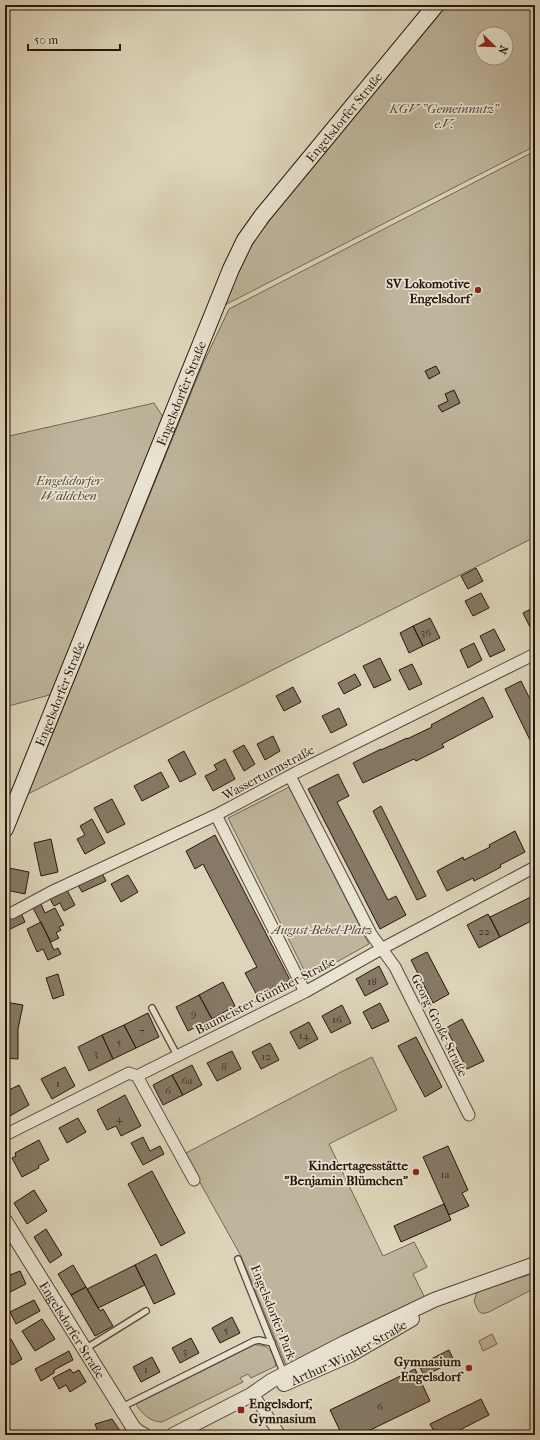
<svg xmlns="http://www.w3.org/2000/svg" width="540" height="1440" viewBox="0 0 540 1440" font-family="'IM FELL French Canon',serif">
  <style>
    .green { fill: #beb59c; stroke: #736654; fill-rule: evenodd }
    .building { fill: #867966; stroke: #28160b }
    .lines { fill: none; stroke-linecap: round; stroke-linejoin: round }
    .service-casing { stroke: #554637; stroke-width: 8 }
    .minor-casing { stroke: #554637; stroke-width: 13 }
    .tertiary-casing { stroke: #554637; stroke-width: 16 }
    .secondary-casing { stroke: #28160b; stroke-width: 18 }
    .service { stroke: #e9e4d2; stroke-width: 5.5 }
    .minor { stroke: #e9e4d2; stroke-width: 11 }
    .tertiary { stroke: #e9e4d2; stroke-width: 14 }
    .secondary { stroke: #e9e4d2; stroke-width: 16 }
    .poi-dot { fill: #8f2418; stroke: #e9e4d2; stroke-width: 1.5 }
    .labels { text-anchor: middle; stroke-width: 3.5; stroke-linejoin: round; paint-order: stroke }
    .number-label { font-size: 11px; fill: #402f22 }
    .park-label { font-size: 13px; font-style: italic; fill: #554636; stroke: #e9e4d2 }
    .street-label { font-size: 13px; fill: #28160b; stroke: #e9e4d2 }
    .poi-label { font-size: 13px; font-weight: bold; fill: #28160b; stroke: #e9e4d2; text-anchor: end }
  </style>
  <rect width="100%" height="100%" fill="#ddd5ba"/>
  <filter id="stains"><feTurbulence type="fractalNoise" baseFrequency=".005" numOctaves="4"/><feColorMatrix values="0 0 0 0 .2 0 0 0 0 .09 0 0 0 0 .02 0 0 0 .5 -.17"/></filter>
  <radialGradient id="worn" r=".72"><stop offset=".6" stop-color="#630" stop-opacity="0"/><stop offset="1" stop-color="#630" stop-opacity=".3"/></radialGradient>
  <path class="green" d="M443,5H535V146L223,306L247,251L276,211L444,8ZM482,34H506V58H482Z
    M535,151V537L28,794L202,366L229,309Z
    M154,403L163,417L53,694L5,707V437Z
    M289,787L369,944L308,978L228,818Z
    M372,1057L397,1110L329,1144L383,1256L414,1242L427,1267L413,1274L425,1298L287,1368L241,1256L184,1154L341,1072Z
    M535,1273V1288L489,1312C478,1316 478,1310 474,1301L477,1293L484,1289Z
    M492,1334L497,1344L483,1351L479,1341Z
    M254,1345C269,1344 273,1352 276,1366L251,1378L248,1374L240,1378L243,1382L162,1422C150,1422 141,1413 136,1404Z"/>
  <path class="building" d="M436,366L440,373L429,379L425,371Z
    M454,390L460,403L442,412L438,406L448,401L445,394Z
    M476,568L483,581L468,589L461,576Z
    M481,593L489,608L473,616L465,601Z
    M535,607V632L533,633L523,613Z
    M430,618L440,638L423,646L413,626Z
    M413,626L423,646L409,653L400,633Z
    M494,629L505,650L490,657L480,636Z
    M474,643L482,660L468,668L460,650Z
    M380,658L391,680L374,688L363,666Z
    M412,664L422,684L409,690L399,670Z
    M355,674L361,685L344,694L338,683Z
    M521,681L535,709V738L530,740L505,689Z
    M293,687L301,702L284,711L276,696Z
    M483,697L493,717L442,744L444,747L416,761L414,759L363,783L353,763L381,749V750L407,738V739L432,727L431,725Z
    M339,708L347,725L331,733L322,716Z
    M273,736L280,751L265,760L257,744Z
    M244,745L255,764L244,771L233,751Z
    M184,751L196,774L180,782L168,760Z
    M225,759L235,779L213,791L205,776L217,770L214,765Z
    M161,772L169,787L142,801L134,786Z
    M338,774L349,796L337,802L388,900L396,896L406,915L380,929L308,789Z
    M112,799L125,824L107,833L94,808Z
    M381,806L426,896L417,900L373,811Z
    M92,819L105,843L85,854L77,839L85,835L80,826Z
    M515,831L525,852L500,865L501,867L488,874L474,881L473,878L447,891L437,871L463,857L464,860L490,847L489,845Z
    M215,835L290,980L258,997L245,973L257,967L203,864L195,869L186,851Z
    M51,839L58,872L41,876L34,843Z
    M9,868L29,872L25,894L6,890Z
    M102,873L106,881L82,892L78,885Z
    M128,875L138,892L121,902L111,884Z
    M67,890L75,905L64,911L60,903L54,906L50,899Z
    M535,890V919L500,937L490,917L535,895L533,891Z
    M41,904L45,913L55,908L64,925L59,927L61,930L56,933L59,938L51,942L33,908Z
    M21,913L25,922L6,931L5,921Z
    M488,914L500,937L479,948L467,925Z
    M41,922L54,950L58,948L61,954L48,960L43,949L37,952L27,929Z
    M427,952L449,994L433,1003L411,960Z
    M379,966L388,984L365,996L356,979Z
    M58,974L64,995L53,999L46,978Z
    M223,982L235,1006L212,1019L199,995Z
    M199,995L212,1019L188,1031L176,1007Z
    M5,1002L23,1005L18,1029V1059L5,1058Z
    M380,1003L389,1021L372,1029L363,1012Z
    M342,1005L351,1023L331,1033L322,1016Z
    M148,1013L159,1037L136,1048L124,1025Z
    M462,1019L484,1061L467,1069L446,1028Z
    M309,1022L318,1039L299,1049L290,1032Z
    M124,1025L136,1048L113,1059L102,1035Z
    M102,1035L113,1059L89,1071L78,1047Z
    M416,1037L442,1087L425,1097L398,1046Z
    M270,1043L279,1060L261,1069L252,1052Z
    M232,1051L241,1069L217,1081L207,1063Z
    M192,1065L202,1085L183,1095L172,1075Z
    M65,1067L75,1086L52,1099L41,1079Z
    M172,1075L183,1095L163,1105L153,1085Z
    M19,1085L29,1105L10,1116L5,1106V1092Z
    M125,1095L141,1126L121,1136L116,1126L107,1130L97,1110Z
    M78,1118L86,1132L67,1143L59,1128Z
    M143,1137L150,1151L160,1146L164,1154L143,1165L131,1143Z
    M39,1140L49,1160L38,1166L39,1168L22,1177L12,1158L16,1156L15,1153Z
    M448,1146L468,1190L462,1193L469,1206L449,1215L423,1157Z
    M152,1171L185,1233L161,1246L128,1184Z
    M34,1190L47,1211L27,1224L14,1203Z
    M444,1204L451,1220L401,1242L394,1226Z
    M46,1229L62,1255L50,1263L34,1237Z
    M156,1254L175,1294L154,1304L135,1265Z
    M73,1265L86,1287L71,1295L58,1274Z
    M135,1265L145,1285L98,1308L87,1289Z
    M20,1271L26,1284L10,1292L5,1282V1277Z
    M86,1287L100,1311L103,1309L113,1326L95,1336L71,1295Z
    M34,1300L40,1311L16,1324L10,1312Z
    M232,1317L240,1333L220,1343L212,1328Z
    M42,1319L55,1339L35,1351L22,1331Z
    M191,1338L199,1353L180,1363L172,1348Z
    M11,1339L22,1359L12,1365L5,1353V1343Z
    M449,1350L454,1361L424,1376L419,1365Z
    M69,1351L73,1360L54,1370V1373L41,1381L35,1369Z
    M152,1357L160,1372L141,1382L133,1367Z
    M70,1369L73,1373L79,1370L86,1382L70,1392L66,1385L59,1389L53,1378Z
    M415,1369L430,1401L360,1435H342L330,1410Z
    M481,1399L489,1415L450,1435H436L430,1424Z
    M112,1419L123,1435H111L109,1431L99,1435L95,1424Z"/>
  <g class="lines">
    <g class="service-casing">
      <path id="service" d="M152,1008L177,1055
        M238,1259L284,1374
        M85,1349L146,1311
        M122,1407L254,1341L259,1340L272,1343"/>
    </g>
    <g class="minor-casing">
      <path id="minor" d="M290,776L371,934L395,967L469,1115
        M216,815L305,992
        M12,913L51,892L216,815L297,772L535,654
        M137,1076L194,1180
        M5,1135L129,1073L137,1076L305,992L383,948L535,867
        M253,1394L280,1435"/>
    </g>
    <g class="tertiary-casing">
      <g id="tertiary">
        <path id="s1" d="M5,1221L133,1427L138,1432L144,1435"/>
        <path id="s2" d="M284,1384L350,1355L412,1319"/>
        <path d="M173,1435L251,1395L271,1381L344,1343L434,1300L535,1264"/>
      </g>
    </g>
    <g class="secondary-casing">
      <g id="secondary">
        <path id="s3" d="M5,829L231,269L245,240L262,216L436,5"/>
      </g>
    </g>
    <use href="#service" class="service"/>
    <use href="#minor" class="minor"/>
    <use href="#tertiary" class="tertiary"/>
    <use href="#secondary" class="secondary"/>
  </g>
  <g class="poi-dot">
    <circle cx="478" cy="290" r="4"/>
    <circle cx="416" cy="1172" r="4"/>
    <circle cx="469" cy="1368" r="4"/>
    <rect x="237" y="1406" width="8" height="8" rx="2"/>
  </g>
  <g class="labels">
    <g class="number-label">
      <text x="426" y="636">36</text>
      <text x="484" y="935">22</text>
      <text x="372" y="985">18</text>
      <text x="194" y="1017">9</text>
      <text x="337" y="1023">16</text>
      <text x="142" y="1035">7</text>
      <text x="304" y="1039">14</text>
      <text x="119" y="1046">5</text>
      <text x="96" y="1057">3</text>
      <text x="266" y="1060">12</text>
      <text x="224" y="1070">8</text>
      <text x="187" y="1084">6a</text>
      <text x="58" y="1087">1</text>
      <text x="168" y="1094">6</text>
      <text x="119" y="1122">4</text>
      <text x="445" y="1178">1a</text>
      <text x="226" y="1334">5</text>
      <text x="185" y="1355">3</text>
      <text x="146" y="1373">1</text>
      <text x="380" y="1410">6</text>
    </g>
    <g class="park-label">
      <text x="444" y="113">KGV "Gemeinnutz"<tspan x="444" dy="15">e.V.</tspan></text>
      <text x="69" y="485">Engelsdorfer<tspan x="69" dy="15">Wäldchen</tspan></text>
      <text x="322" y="934">August-Bebel-Platz</text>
    </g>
    <g class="street-label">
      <text dy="5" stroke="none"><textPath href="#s3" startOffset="794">Engelsdorfer Straße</textPath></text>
      <text dy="5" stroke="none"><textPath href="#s3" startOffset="470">Engelsdorfer Straße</textPath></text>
      <text dy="5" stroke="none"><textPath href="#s3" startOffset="146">Engelsdorfer Straße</textPath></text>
      <text transform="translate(268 772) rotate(-28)" y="5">Wasserturmstraße</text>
      <text transform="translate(265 995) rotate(-27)" y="5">Baumeister-Günther-Straße</text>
      <text transform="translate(440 1025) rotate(64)" y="5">Georg-Große-Straße</text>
      <text transform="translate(274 1312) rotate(68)" y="5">Engelsdorfer Park</text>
      <text dy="5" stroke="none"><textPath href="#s1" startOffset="128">Engelsdorfer Straße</textPath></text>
      <text dy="5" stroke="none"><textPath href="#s2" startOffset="72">Arthur-Winkler-Straße</textPath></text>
    </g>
    <g class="poi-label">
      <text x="470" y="288">SV Lokomotive<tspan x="470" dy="15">Engelsdorf</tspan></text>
      <text x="408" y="1170">Kindertagesstätte<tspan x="408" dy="15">"Benjamin Blümchen"</tspan></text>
      <text x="461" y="1366">Gymnasium<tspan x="461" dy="15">Engelsdorf</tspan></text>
      <text x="249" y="1408" text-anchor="start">Engelsdorf,<tspan x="249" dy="15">Gymnasium</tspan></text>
    </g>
  </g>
  <rect width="540" height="1440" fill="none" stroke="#ddd5ba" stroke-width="20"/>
  <rect x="6" y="6" width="528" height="1428" fill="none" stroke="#28160b" stroke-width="2"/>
  <rect x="10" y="10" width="520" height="1420" fill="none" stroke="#28160b"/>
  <g transform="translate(494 46) rotate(113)"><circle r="19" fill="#e9e4d2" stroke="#9c9282"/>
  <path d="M0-3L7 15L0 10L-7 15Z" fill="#8f2418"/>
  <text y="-6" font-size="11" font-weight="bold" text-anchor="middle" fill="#28160b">N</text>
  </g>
  <path d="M28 44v6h92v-6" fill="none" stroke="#28160b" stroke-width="2"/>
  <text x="34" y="44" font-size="12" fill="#28160b" stroke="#e9e4d2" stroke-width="3" paint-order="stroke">50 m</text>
  <rect width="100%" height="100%" filter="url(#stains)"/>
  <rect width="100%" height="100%" fill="url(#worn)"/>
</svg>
